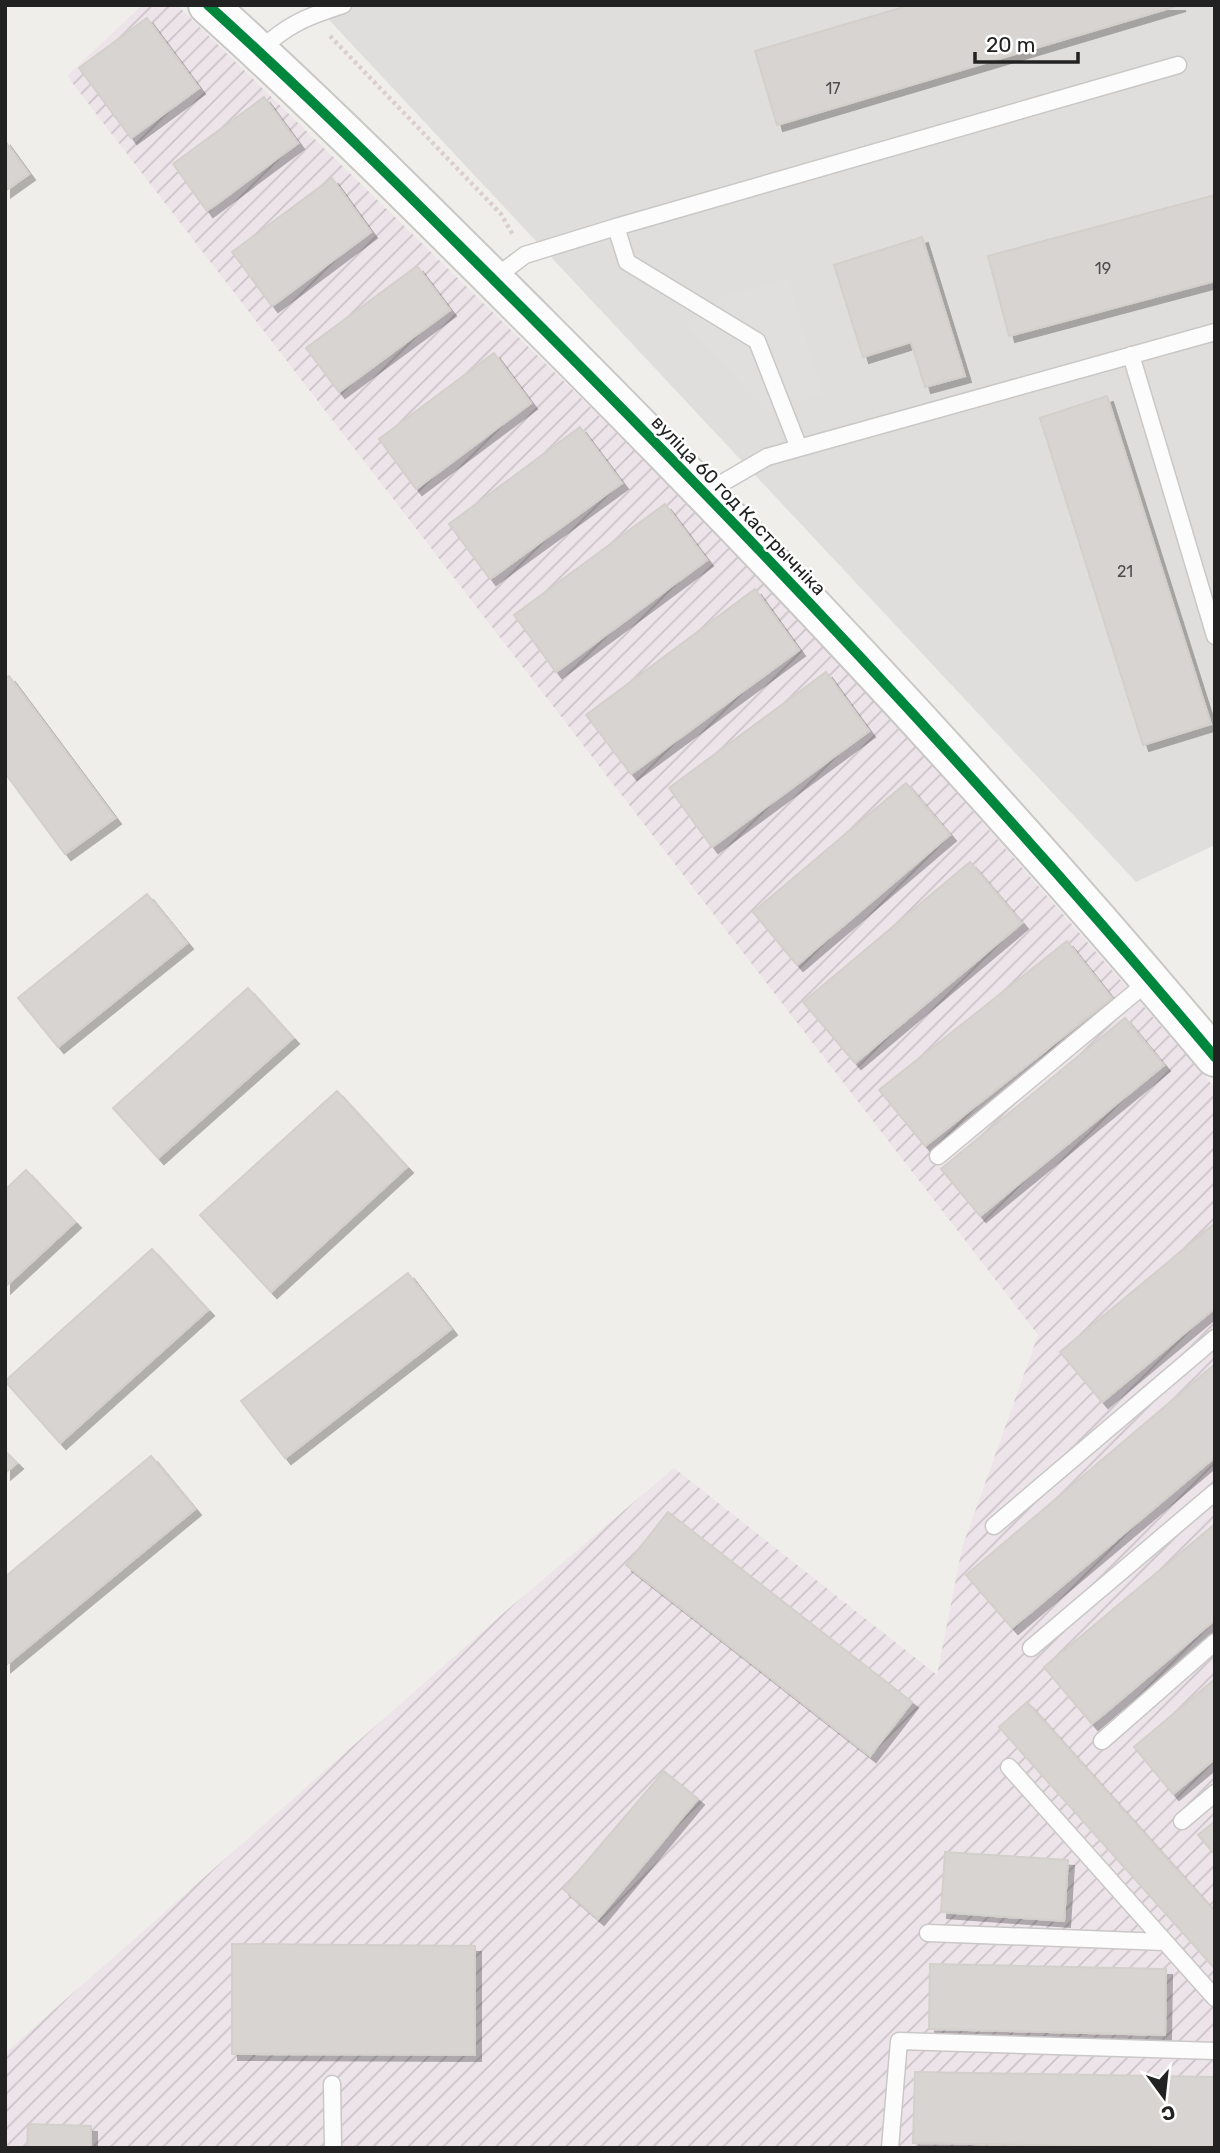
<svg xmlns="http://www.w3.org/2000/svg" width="1220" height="2153" viewBox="0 0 1220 2153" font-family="Rubik,sans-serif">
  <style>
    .residential { fill: #dfdedc }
    .industrial { fill: url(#industrial-furrows) }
    .parking { fill: #e0dfde }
    .building { fill: #d7d4d2; stroke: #d3d0cc; stroke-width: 2; filter: url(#shadow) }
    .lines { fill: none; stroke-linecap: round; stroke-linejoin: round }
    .service-casing { stroke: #c9c8c7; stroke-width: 19 }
    .tertiary-casing { stroke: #c9c8c7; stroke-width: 42 }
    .path { stroke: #dccecd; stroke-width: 4.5; stroke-dasharray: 3.5 3.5; stroke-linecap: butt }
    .service { stroke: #fdfcfc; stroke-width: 16 }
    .tertiary { stroke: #fdfcfc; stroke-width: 38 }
    .cycleway-casing { stroke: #fff; stroke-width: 15 }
    .cycleway { stroke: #00873e; stroke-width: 10 }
    .labels { text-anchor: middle; stroke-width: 5; stroke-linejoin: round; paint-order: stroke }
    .number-label { font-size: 16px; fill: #4f4e4e }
    .street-label { font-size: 19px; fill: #222; stroke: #fff }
  </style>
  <defs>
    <pattern id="industrial-furrows" width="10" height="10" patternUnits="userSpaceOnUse" patternTransform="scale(1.75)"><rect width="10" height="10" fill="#ede4e9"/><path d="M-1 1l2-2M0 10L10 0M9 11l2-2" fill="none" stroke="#cbc3c8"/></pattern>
    <filter id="shadow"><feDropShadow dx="6" dy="6" stdDeviation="0" flood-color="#0004"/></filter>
  </defs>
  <rect width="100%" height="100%" fill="#f0eeeb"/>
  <path class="residential" d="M315,5H1215V845L1136,882Z"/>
  <path class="industrial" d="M142,5H177L653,468L900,728L1215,1088V2148H5V2053L500,1616L674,1468L937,1675L962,1548L1038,1335L67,76Z"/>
  <path class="parking" d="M788,278L822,394L768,412L687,325L721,297Z"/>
  <path class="building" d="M910,5H1180L777,125L755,51Z
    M147,18L199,88L131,138L79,68Z
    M264,97L298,143L207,211L173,164Z
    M5,141L29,174L5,191Z
    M332,178L371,232L272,306L232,252Z
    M1215,195V281L1009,336L988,256Z
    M922,237L965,376L925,387L911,342L863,357L834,265Z
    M417,266L450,310L339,392L306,348Z
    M494,353L531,403L416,489L379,439Z
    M1107,396L1211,724L1143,745L1040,418Z
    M580,427L622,483L490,579L449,524Z
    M665,504L707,560L556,672L514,615Z
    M755,589L799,650L631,774L586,715Z
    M826,672L869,731L712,847L669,788Z
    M9,676L115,818L65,854L5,773V678Z
    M906,783L950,835L797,965L753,912Z
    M970,862L1022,923L855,1063L803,1002Z
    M147,894L187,943L58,1047L18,998Z
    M1067,941L1112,998L925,1146L879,1090Z
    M248,988L293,1038L158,1158L113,1108Z
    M1125,1018L1164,1065L980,1216L941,1169Z
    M337,1091L407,1167L271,1292L200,1215Z
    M26,1170L75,1222L5,1287V1190Z
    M1215,1223V1308L1102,1402L1060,1352Z
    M152,1249L208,1310L60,1443L5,1381Z
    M408,1273L451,1329L285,1458L241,1401Z
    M1215,1364V1457L1012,1628L966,1575Z
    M5,1451L17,1463L5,1473Z
    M151,1456L195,1509L5,1666V1577Z
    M668,1512L912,1702L870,1756L626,1565Z
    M1215,1524V1620L1092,1724L1044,1667Z
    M1215,1679V1759L1173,1794L1134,1747Z
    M1027,1702L1215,1912V1969L999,1727Z
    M664,1771L698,1799L598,1919L563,1889Z
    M1215,1821V1855L1198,1835Z
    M945,1852L1068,1860L1064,1921L941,1912Z
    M232,1944L475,1946V2055L232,2054Z
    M930,1964L1166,1969L1165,2035L929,2029Z
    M915,2072L1215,2077V2148L913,2143Z
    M28,2124L91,2126V2148H27Z"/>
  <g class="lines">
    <g class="service-casing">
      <path id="service" d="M259,51C288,24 306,17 343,5
        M616,227L1178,65
        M493,279L525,255L616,227L627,262L757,341L799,448L767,457L705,493
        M1131,355L1215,636
        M799,448L1215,332
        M938,1156L1150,980
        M994,1526L1215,1338
        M1031,1648L1215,1492
        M1102,1741L1215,1642
        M1009,1767L1215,1998
        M1182,1821L1215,1793
        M928,1933L1164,1942
        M332,2084L333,2148
        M890,2148L899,2041L1215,2051"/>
    </g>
    <g class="tertiary-casing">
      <path id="tertiary" d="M208,5C322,108 431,217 540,326C774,560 1002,803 1215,1057"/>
    </g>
    <path class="path" d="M330,36L501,214L513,235"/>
    <use href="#service" class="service"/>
    <use href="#tertiary" class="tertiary"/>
    <g class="cycleway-casing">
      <path id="cycleway" d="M208,5C322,108 431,217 540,326C774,560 1002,803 1215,1057"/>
    </g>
    <use href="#cycleway" class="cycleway"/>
  </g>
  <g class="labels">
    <g class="number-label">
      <text x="833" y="94">17</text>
      <text x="1103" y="274">19</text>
      <text x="1125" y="577">21</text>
    </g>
    <g class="street-label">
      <text transform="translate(739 505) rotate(46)" y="7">вуліца 60 год Кастрычніка</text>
    </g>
  </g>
  <rect width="1220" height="2153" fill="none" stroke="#222222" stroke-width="14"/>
  <g transform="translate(1164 2097) rotate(165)" stroke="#ffffff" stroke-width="5" paint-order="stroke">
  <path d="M0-5L12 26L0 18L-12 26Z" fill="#222222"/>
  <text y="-10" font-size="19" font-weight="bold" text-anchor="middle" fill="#222222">С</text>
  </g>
  <path d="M975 52v10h103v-10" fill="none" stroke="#222222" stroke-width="3.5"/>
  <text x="986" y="52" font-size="21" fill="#222222" stroke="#ffffff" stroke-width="5" paint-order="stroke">20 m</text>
</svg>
